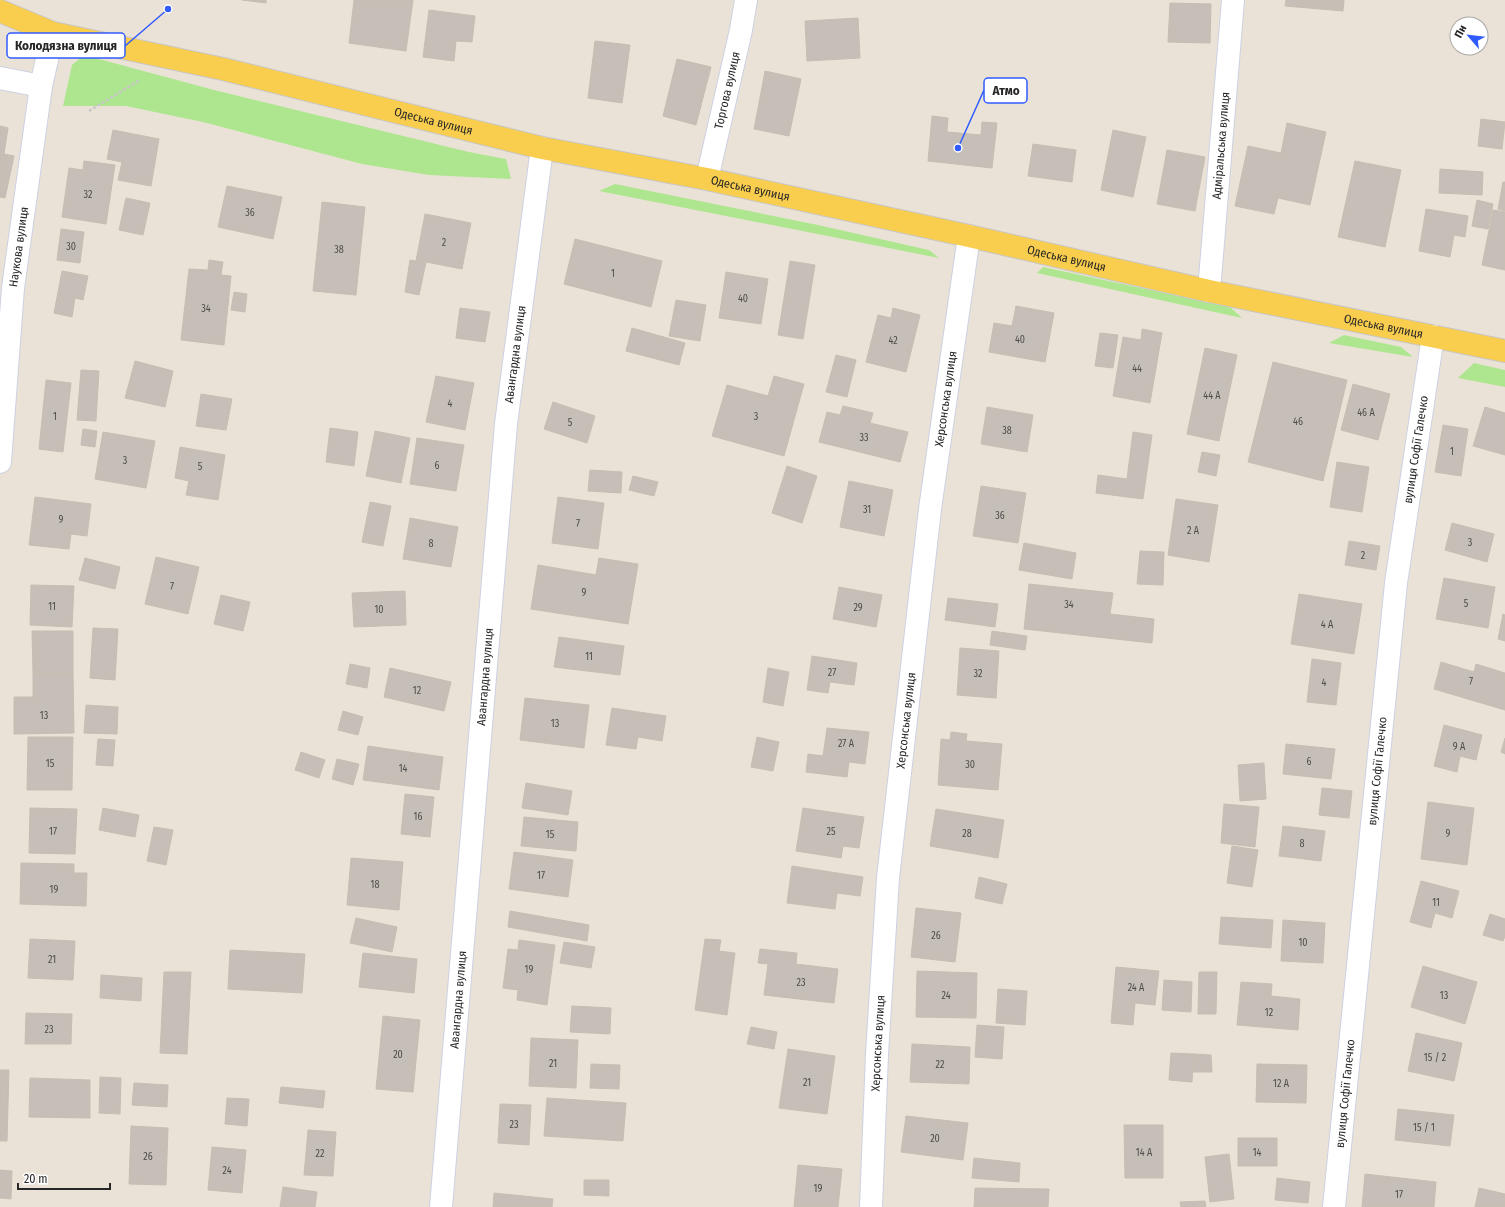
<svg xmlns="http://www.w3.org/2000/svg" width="1505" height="1207" viewBox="0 0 1505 1207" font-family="'Fira Sans Condensed',sans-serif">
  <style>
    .green { fill: #aee68f }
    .building { fill: #c6bfb7; stroke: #c6beb1 }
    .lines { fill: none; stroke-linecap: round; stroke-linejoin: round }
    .minor-casing { stroke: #ccd1e2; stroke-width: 24 }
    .tertiary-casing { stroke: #ccd1e2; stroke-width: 24 }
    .primary-casing { stroke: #c7c7c7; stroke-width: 24 }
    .path { stroke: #c7c7c7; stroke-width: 2.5; stroke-dasharray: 3 2; stroke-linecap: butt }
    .minor { stroke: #fff; stroke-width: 22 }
    .tertiary { stroke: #fff; stroke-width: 22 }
    .primary { stroke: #f9cd4e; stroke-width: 22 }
    .labels { text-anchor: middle; stroke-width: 3; stroke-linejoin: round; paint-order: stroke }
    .number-label { font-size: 10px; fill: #4f4d4b }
    .street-label { font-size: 12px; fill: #272727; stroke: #fff }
    .leader { fill: none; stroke: #305bff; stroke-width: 1.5 }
    .callout-dot { fill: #305bff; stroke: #fff; stroke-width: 1.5 }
    .callout { fill: #fff; stroke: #305bff; stroke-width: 1.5 }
    .callout-label { font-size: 13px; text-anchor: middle; font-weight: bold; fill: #272727 }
  </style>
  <rect width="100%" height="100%" fill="#ebe2d7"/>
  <path class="green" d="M84,55L214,90L469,152L506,159L511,179L429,175L362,164L203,122L126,106H63L72,65Z
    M615,184L818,225L929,250L939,258L599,191Z
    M1043,267L1230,307L1242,318L1037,273Z
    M1344,335L1401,347L1413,357L1329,343Z
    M1474,363L1505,370V387L1458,378Z"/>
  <path class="building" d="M242,0H266V3Z
    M354,0H413L406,51L349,43Z
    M1286,0H1344L1343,11L1285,6Z
    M1170,3L1211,4L1210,43L1168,42Z
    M429,10L475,16L472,42L456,41L454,61L423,57Z
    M858,18L860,58L807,61L805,21Z
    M595,41L630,45L622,103L588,98Z
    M677,59L711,67L696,125L663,116Z
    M765,71L801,79L789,136L754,129Z
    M932,116L948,118L947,132L981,135L982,122L997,123L992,168L928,161Z
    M1481,119L1505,122L1502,149L1478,146Z
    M1287,123L1326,132L1310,205L1278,198L1274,214L1235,206L1248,146L1281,153Z
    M0,126L8,128L4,154L14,156L5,198L0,197Z
    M113,130L159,139L151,186L118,180L122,162L107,159Z
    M1113,130L1146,137L1133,197L1101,190Z
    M1033,144L1076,150L1072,182L1028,176Z
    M1167,150L1205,157L1195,211L1157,204Z
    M84,161L115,165L106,224L62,217L69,168L83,170Z
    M1355,161L1401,170L1385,247L1338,237Z
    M1440,169L1483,172L1482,195L1439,193Z
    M1503,182H1505V211L1498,209Z
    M227,186L282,197L273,239L218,227Z
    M126,198L150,203L143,235L119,230Z
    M1477,200L1493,204L1488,229L1472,226Z
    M322,202L365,207L356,295L313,291Z
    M1426,209L1468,216L1465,237L1454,235L1450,257L1419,251Z
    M1493,210L1505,212V270L1482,265Z
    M425,214L471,223L462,269L426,262L419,295L405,292L410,260L416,261Z
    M61,229L84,232L80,263L57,260Z
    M575,239L662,261L651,307L564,284Z
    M209,260L223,262L221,275L231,276L224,345L181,340L189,269L208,270Z
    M790,261L815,265L803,339L778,335Z
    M62,271L88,276L83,300L75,298L72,317L54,313Z
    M726,272L768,279L761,324L719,318Z
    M234,292L247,294L245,312L231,310Z
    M676,300L706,305L700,341L669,336Z
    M1016,306L1054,313L1045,362L989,352L994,323L1012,326Z
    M460,308L490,312L485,342L456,338Z
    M893,308L920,315L906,372L866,362L878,315L891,318Z
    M632,328L685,343L679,365L626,351Z
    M1142,329L1162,333L1150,403L1113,396L1123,337L1141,340Z
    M1100,333L1118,335L1113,368L1095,366Z
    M1205,348L1237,355L1219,441L1187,434Z
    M836,355L856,360L847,397L826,392Z
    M135,361L173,371L165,407L125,398Z
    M1273,362L1347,380L1323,481L1248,462Z
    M81,370L99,371L96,421L77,420Z
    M436,376L474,383L465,430L426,422Z
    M774,376L804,384L784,456L712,436L727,385L768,396Z
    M46,380L71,383L63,452L39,449Z
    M1353,384L1390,394L1378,440L1341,430Z
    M201,394L232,399L226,430L196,426Z
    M553,402L595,416L587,443L544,429Z
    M843,406L873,413L870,423L908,432L900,462L819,442L827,412L840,415Z
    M987,407L1033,415L1027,452L981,444Z
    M1485,407L1505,413V455L1473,446Z
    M1443,425L1468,429L1461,476L1435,472Z
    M330,428L358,432L354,466L326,462Z
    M83,429L97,431L95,447L81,445Z
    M375,431L410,438L401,483L366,476Z
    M103,432L155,441L146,488L95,479Z
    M1133,432L1152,435L1143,499L1096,493L1098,475L1127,479Z
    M417,438L464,445L456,491L410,484Z
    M180,447L225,455L218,500L186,495L189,481L175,478Z
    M1202,452L1220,455L1216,476L1198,472Z
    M1337,462L1369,467L1362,512L1330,507Z
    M787,466L817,476L802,523L772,513Z
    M590,470L622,472L621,493L588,491Z
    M633,476L658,482L654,496L629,490Z
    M849,481L893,490L884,536L840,527Z
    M981,486L1026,493L1018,543L973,536Z
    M35,497L91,504L87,536L71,534L69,549L29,545Z
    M558,497L604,503L598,549L552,543Z
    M1176,499L1218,505L1209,562L1168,555Z
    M370,502L391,506L383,546L362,542Z
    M410,518L458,527L451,567L403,559Z
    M1452,523L1494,534L1487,562L1445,550Z
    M1349,541L1380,546L1376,570L1345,565Z
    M1024,543L1076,553L1072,579L1019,570Z
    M1140,551L1164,552L1163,585L1137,584Z
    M156,557L199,567L188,614L145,604Z
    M85,558L120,567L115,589L79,580Z
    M599,558L638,564L628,624L531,609L538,565L596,575Z
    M1444,578L1495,587L1488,628L1436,619Z
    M1029,584L1113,593L1110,614L1154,619L1152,643L1024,629Z
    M31,585L74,586L72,627L30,625Z
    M839,587L882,595L876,627L833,619Z
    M405,591L406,625L354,627L352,593Z
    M1299,594L1362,604L1354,654L1291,644Z
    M221,595L250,602L243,631L214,624Z
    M948,598L998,604L995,627L945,620Z
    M1503,614L1505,615V641L1498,639Z
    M93,628L118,629L115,680L90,678Z
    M32,631H73V673H33Z
    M992,631L1027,636L1025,650L990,645Z
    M559,637L624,646L620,675L554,667Z
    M960,648L999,651L996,698L957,695Z
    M812,656L857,663L854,685L830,682L828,693L807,690Z
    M1312,659L1341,663L1336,705L1307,702Z
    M1441,662L1474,672L1476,664L1505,673V710L1434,689Z
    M350,664L370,668L367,688L346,684Z
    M390,668L451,682L444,711L384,697Z
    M768,668L789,672L783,706L763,702Z
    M33,673H73L74,733L14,734V697H33Z
    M525,698L589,705L584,748L520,740Z
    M86,705L118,707L117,734L84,733Z
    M612,708L666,716L662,741L638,737L636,749L606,745Z
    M343,711L363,717L358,735L338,730Z
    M1444,725L1482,735L1476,760L1460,756L1457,772L1434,766Z
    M827,728L869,732L865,764L849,762L847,777L806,772L808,754L823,756Z
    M951,732L967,734L966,741L1002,744L998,790L938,785L941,739L950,740Z
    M28,737H73L72,790H27Z
    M757,737L779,742L773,771L751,767Z
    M1505,738V754L1501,752Z
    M98,739L115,740L113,766L96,765Z
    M1286,744L1335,749L1331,779L1283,774Z
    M368,746L443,757L439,790L363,780Z
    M301,752L325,760L319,778L295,770Z
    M337,759L359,764L353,785L332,779Z
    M1264,763L1266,799L1240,801L1238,765Z
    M526,783L572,791L568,815L522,808Z
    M1322,788L1352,791L1349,818L1319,815Z
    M405,794L434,797L430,837L401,834Z
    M1428,802L1474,808L1467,865L1421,859Z
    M1224,804L1259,807L1255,847L1221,843Z
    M30,808L77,809L75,854L29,853Z
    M103,808L139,815L135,837L99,830Z
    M803,808L864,817L859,848L843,846L841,858L796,851Z
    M936,809L1004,820L998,858L930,846Z
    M524,817L578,822L576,851L521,846Z
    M1283,826L1325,831L1321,861L1279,856Z
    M154,827L173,830L166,865L147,861Z
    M1232,846L1258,850L1252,887L1227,883Z
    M514,852L573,860L568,897L509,889Z
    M351,858L403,862L399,910L347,905Z
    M21,863L74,864V873H87L86,906L20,904Z
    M792,866L863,877L860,896L837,893L835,909L787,903Z
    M979,877L1007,884L1002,904L975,898Z
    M1421,881L1459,891L1452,918L1435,913L1431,928L1410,922Z
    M916,908L961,913L955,962L911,957Z
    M510,911L589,925L587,941L508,927Z
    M1490,914L1505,919V936L1503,941L1483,935Z
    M1221,917L1273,920L1271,948L1219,944Z
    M356,918L397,927L392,952L350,943Z
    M1283,920L1325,923L1323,963L1281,961Z
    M30,939L75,941L73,980L28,978Z
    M705,939L721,940L719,951L735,953L727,1015L695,1010Z
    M519,940L555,945L547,1005L517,1000L518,990L503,988L508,949L518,950Z
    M564,942L595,947L591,968L560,963Z
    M760,949L797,953L796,964L838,969L834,1003L764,995L768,964L758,963Z
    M230,950L305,954L302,993L228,989Z
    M363,953L417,959L414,993L359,987Z
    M1423,966L1477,982L1465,1024L1411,1007Z
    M1116,967L1159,971L1155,1005L1135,1003L1133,1025L1111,1023Z
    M917,971L977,973L976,1018L916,1017Z
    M164,972H191L187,1054L160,1053Z
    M1199,972H1217L1216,1014H1198Z
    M101,975L142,978L141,1001L100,998Z
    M1164,980L1192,982L1191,1012L1162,1010Z
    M1241,982L1272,984L1271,996L1300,999L1298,1030L1237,1025Z
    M998,989L1027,991L1025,1025L996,1023Z
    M572,1006L611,1008L610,1034L570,1032Z
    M26,1013L72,1014L71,1044H25Z
    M383,1016L420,1020L413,1092L376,1089Z
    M977,1025L1004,1027L1002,1059L975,1057Z
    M751,1027L777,1032L774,1049L747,1044Z
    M1416,1033L1462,1043L1454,1081L1408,1071Z
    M531,1038L578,1040L576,1088L529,1086Z
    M912,1044L970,1047L969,1084L910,1082Z
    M788,1049L835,1056L827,1114L779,1108Z
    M1171,1053L1194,1054L1192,1082L1169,1080Z
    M1194,1054L1211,1055L1212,1072H1193Z
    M591,1064L620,1065L619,1089L590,1088Z
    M1257,1064L1307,1065L1306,1103L1256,1102Z
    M0,1070H9L7,1141H0Z
    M100,1077L121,1078L120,1114L99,1113Z
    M30,1078L90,1080V1118L29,1117Z
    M134,1083L168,1085L167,1107L132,1105Z
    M281,1087L325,1091L323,1108L279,1103Z
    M227,1098L249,1099L247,1126L225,1124Z
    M547,1098L626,1103L623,1141L544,1136Z
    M500,1104L531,1105L529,1145L498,1143Z
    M1398,1109L1454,1115L1450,1146L1395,1140Z
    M906,1116L968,1123L963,1160L901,1152Z
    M1124,1125H1163V1178H1125Z
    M131,1126L168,1128L166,1185L129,1184Z
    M308,1130L336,1132L333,1176L304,1175Z
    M1238,1138H1277V1166H1238Z
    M212,1147L246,1150L242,1193L208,1190Z
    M1229,1154L1234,1199L1210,1202L1205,1157Z
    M974,1158L1020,1163L1019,1182L972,1178Z
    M798,1165L842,1169L838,1207H794Z
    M0,1170L12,1171L11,1199L0,1198Z
    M1365,1174L1436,1182L1434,1207H1362Z
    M1277,1178L1310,1182L1308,1203L1275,1200Z
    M584,1180H609V1196L584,1195Z
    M283,1187L317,1192L315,1207H280Z
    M975,1188L1049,1189L1048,1207H974Z
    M1479,1188L1505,1194V1207H1475Z
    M494,1193L553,1199L552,1207H493Z
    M1205,1201L1206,1207H1181L1180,1202Z"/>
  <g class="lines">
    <g class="minor-casing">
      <g id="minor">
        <path id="s1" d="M707,179L741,30L746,0"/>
        <path id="s2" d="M1209,291L1233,0"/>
        <path id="s3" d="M0,462L13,288L41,86"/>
        <path id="s4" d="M441,1207L506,424L542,148"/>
        <path id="s5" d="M871,1207L877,1054L888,878L930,509L969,236"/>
        <path id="s6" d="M1334,1207L1396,583L1433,336"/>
      </g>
    </g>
    <g class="tertiary-casing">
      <path id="tertiary" d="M0,78L41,86L53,33"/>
    </g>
    <g class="primary-casing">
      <g id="primary">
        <path id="s7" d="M0,11L53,33L223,69L542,148L707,179L969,236L1209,291L1505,351"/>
      </g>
    </g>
    <path class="path" d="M89,111L140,80"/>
    <use href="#minor" class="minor"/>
    <use href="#tertiary" class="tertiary"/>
    <use href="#primary" class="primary"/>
  </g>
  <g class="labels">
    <g class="number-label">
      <text x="88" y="198">32</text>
      <text x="250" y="216">36</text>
      <text x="444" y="246">2</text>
      <text x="71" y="250">30</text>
      <text x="339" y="253">38</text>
      <text x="613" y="277">1</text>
      <text x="743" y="302">40</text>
      <text x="206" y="312">34</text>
      <text x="1020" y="343">40</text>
      <text x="893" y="344">42</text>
      <text x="1137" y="372">44</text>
      <text x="1212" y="399">44 А</text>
      <text x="450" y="407">4</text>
      <text x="1366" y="416">46 А</text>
      <text x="55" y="420">1</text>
      <text x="756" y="420">3</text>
      <text x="1298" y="425">46</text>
      <text x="570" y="426">5</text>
      <text x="1007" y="434">38</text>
      <text x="864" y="441">33</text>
      <text x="1452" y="455">1</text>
      <text x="125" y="464">3</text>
      <text x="437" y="469">6</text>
      <text x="200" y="470">5</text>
      <text x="867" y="513">31</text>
      <text x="1000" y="519">36</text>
      <text x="61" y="523">9</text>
      <text x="578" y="527">7</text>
      <text x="1193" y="534">2 А</text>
      <text x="1470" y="546">3</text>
      <text x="431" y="547">8</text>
      <text x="1363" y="559">2</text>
      <text x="172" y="590">7</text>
      <text x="584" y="596">9</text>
      <text x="1466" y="607">5</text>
      <text x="1069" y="608">34</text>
      <text x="52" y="610">11</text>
      <text x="858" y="611">29</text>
      <text x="379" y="613">10</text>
      <text x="1327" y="628">4 А</text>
      <text x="589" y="660">11</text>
      <text x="832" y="676">27</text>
      <text x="978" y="677">32</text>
      <text x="1471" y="685">7</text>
      <text x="1324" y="686">4</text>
      <text x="417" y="694">12</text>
      <text x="44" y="719">13</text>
      <text x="555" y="727">13</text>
      <text x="846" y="747">27 А</text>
      <text x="1459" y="750">9 А</text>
      <text x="1309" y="765">6</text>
      <text x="50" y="767">15</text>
      <text x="970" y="768">30</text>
      <text x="403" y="772">14</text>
      <text x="418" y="820">16</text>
      <text x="53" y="835">17</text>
      <text x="831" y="835">25</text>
      <text x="967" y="837">28</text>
      <text x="1448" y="837">9</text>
      <text x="550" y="838">15</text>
      <text x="1302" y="847">8</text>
      <text x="541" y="879">17</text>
      <text x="375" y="888">18</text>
      <text x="54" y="893">19</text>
      <text x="1436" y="906">11</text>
      <text x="936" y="939">26</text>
      <text x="1303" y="946">10</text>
      <text x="52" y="963">21</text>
      <text x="529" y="973">19</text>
      <text x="801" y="986">23</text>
      <text x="1136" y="991">24 А</text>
      <text x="946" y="999">24</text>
      <text x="1444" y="999">13</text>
      <text x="1269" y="1016">12</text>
      <text x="49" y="1033">23</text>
      <text x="398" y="1058">20</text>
      <text x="1435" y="1061">15 / 2</text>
      <text x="553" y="1067">21</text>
      <text x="940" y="1068">22</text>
      <text x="807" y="1086">21</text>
      <text x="1281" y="1087">12 А</text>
      <text x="514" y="1128">23</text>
      <text x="1424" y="1131">15 / 1</text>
      <text x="935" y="1142">20</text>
      <text x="1144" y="1156">14 А</text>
      <text x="1257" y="1156">14</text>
      <text x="320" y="1157">22</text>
      <text x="148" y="1160">26</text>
      <text x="227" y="1174">24</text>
      <text x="818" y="1192">19</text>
      <text x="1399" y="1198">17</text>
    </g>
    <g class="street-label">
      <text dy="4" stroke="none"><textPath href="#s1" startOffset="91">Торгова вулиця</textPath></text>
      <text dy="4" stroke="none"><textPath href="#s7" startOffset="448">Одеська вулиця</textPath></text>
      <text dy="4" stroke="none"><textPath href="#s2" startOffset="146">Адміральська вулиця</textPath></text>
      <text dy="4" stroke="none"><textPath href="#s7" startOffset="772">Одеська вулиця</textPath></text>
      <text dy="4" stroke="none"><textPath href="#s3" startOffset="216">Наукова вулиця</textPath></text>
      <text dy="4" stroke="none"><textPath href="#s7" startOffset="1096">Одеська вулиця</textPath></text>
      <text dy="4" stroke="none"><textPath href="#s7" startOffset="1420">Одеська вулиця</textPath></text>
      <text dy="4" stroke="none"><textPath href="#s4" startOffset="856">Авангардна вулиця</textPath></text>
      <text dy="4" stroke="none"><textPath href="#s5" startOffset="812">Херсонська вулиця</textPath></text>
      <text dy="4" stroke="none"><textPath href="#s6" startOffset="762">вулиця Софії Галечко</textPath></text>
      <text dy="4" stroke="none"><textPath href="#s4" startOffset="532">Авангардна вулиця</textPath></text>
      <text dy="4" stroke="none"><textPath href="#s5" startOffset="488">Херсонська вулиця</textPath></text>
      <text dy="4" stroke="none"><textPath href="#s6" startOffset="438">вулиця Софії Галечко</textPath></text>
      <text dy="4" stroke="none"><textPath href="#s4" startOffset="208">Авангардна вулиця</textPath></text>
      <text dy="4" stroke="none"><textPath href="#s5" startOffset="164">Херсонська вулиця</textPath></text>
      <text dy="4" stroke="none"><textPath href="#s6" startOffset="114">вулиця Софії Галечко</textPath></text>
    </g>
  </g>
  <path class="leader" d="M168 9L125 46M958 148L984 90"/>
  <g class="callout-dot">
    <circle cx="168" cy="9" r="4"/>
    <circle cx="958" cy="148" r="4"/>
  </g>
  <g class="callout">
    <rect x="7" y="33" width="118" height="25" rx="4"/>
    <rect x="984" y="78" width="43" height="25" rx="4"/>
  </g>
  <g class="callout-label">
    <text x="66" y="50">Колодязна вулиця</text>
    <text x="1006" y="95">Атмо</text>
  </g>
  <g transform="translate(1469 36) rotate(298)"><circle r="19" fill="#ffffff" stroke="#a9a9a9"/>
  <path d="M0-3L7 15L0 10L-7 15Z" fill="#305bff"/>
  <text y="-6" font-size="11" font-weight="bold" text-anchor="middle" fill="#272727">Пн</text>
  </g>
  <path d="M18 1183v6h92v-6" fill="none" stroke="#272727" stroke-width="2"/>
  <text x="24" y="1183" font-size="12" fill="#272727" stroke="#ffffff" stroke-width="3" paint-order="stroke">20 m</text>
</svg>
